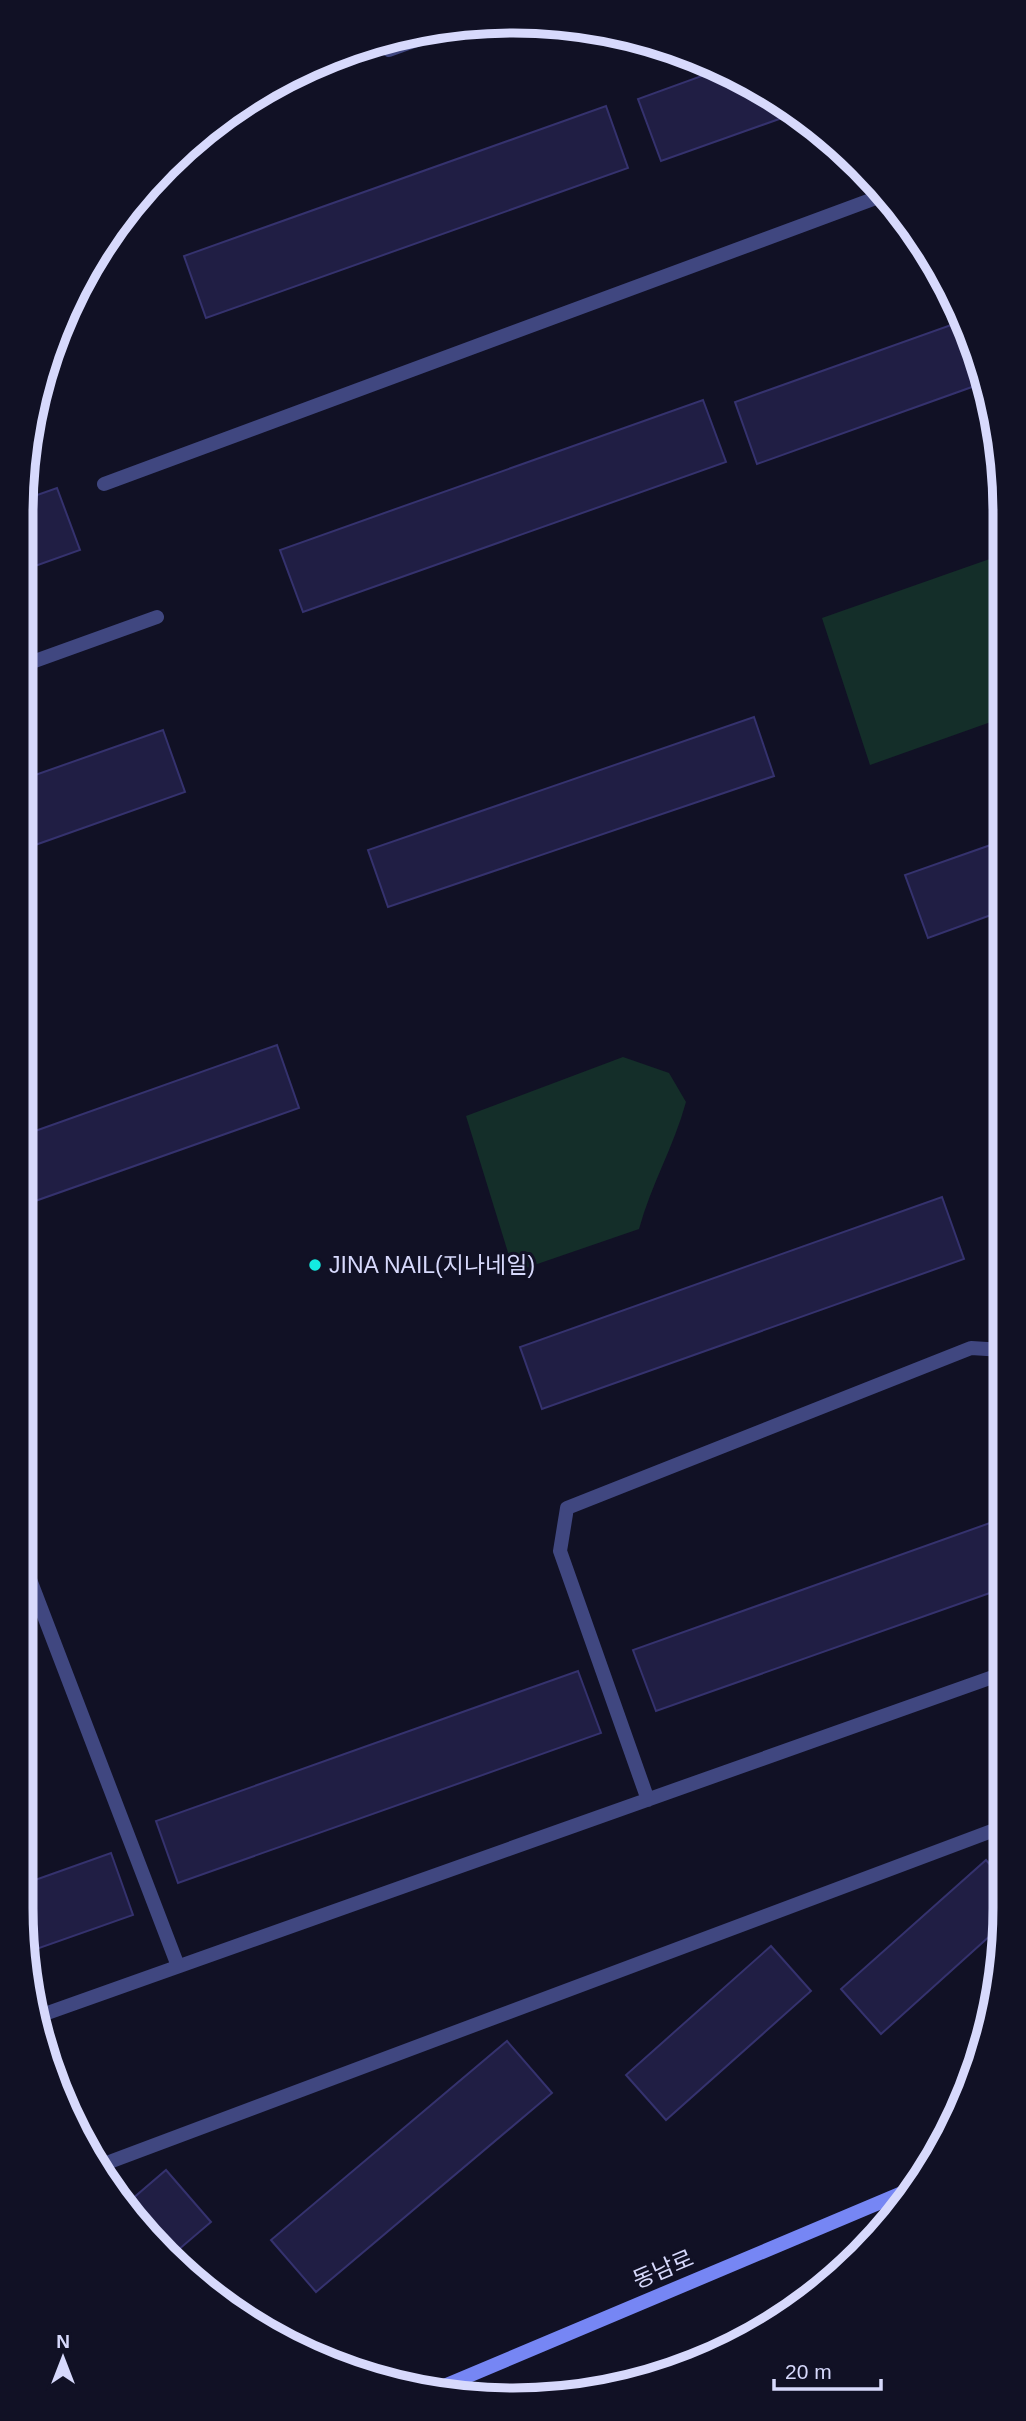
<svg xmlns="http://www.w3.org/2000/svg" width="1026" height="2421" viewBox="0 0 1026 2421" font-family="Helvetica,'Noto Sans KR',sans-serif">
  <style>
    .green { fill: #142e29 }
    .building { fill: #201e44; stroke: #35326e; stroke-width: 2 }
    .lines { fill: none; stroke-linecap: round; stroke-linejoin: round }
    .service { stroke: #404780; stroke-width: 14 }
    .minor { stroke: #404780; stroke-width: 14 }
    .secondary { stroke: #7686f4; stroke-width: 14 }
    .poi-dot { fill: #13ece1; stroke: #111125; stroke-width: 2.5 }
    .labels { text-anchor: middle; stroke-width: 6; stroke-linejoin: round; paint-order: stroke }
    .poi-label { font-size: 23px; fill: #d7d9fc; stroke: #111125; text-anchor: start }
    .street-label { font-size: 23px; fill: #d7d9fc; stroke: #111125 }
    .rim { fill: none; stroke: #d7d9fc; stroke-width: 9 }
  </style>
  <rect width="100%" height="100%" fill="#111125"/>
  <path class="green" d="M1001,555L1002,718L870,765L822,618Z
    M623,1057L669,1073L686,1102C674,1146 651,1185 639,1229L514,1272L466,1116Z
    M793,2306L759,2334L609,2391L594,2392Z"/>
  <path class="building" d="M718,70L787,104L796,113L661,161L638,99Z
    M606,106L628,168L206,318L184,256Z
    M965,320L983,383L757,464L735,402Z
    M703,400L726,462L303,612L280,550Z
    M57,488L80,550L21,571L23,500Z
    M754,717L774,776L388,907L368,850Z
    M163,730L185,792L21,850V780Z
    M1002,841V911L928,938L905,875Z
    M277,1045L299,1108L21,1206V1136Z
    M942,1197L964,1259L542,1409L520,1347Z
    M1004,1518V1588L656,1711L633,1650Z
    M578,1671L601,1733L178,1883L156,1821Z
    M111,1853L133,1915L28,1952L21,1908V1885Z
    M986,1860L1005,1882L1002,1925L881,2034L841,1989Z
    M771,1946L811,1991L666,2120L626,2075Z
    M507,2041L552,2093L316,2292L271,2240Z
    M166,2170L211,2222L171,2256L143,2232L124,2206Z"/>
  <g class="lines">
    <path class="service" d="M104,484L884,195
      M21,666L157,617
      M21,1556L178,1966
      M648,1800L560,1551L567,1508L971,1348L1003,1350
      M39,2016L1004,1673
      M96,2167L1005,1826"/>
    <path class="minor" d="M384,38L389,50L453,27"/>
    <path class="secondary" d="M430,2392L914,2188"/>
  </g>
  <circle class="poi-dot" cx="315" cy="1265" r="7"/>
  <g class="labels">
    <g class="poi-label">
      <text x="329" y="1273">JINA NAIL(지나네일)</text>
    </g>
    <g class="street-label">
      <text transform="translate(663 2269) rotate(-23)" y="8">동남로</text>
    </g>
  </g>
  <path d="M0 0H1026V2421H0ZM513 33H513A480 480 0 0 1 993 513V1908A480 480 0 0 1 513 2388H513A480 480 0 0 1 33 1908V513A480 480 0 0 1 513 33Z" fill="#111125" fill-rule="evenodd"/>
  <path class="rim" d="M513 33H513A480 480 0 0 1 993 513V1908A480 480 0 0 1 513 2388H513A480 480 0 0 1 33 1908V513A480 480 0 0 1 513 33Z"/>
  <g transform="translate(63 2358)" stroke="#111125" stroke-width="5" paint-order="stroke">
  <path d="M0-5L12 26L0 18L-12 26Z" fill="#d7d9fc"/>
  <text y="-10" font-size="19" font-weight="bold" text-anchor="middle" fill="#d7d9fc">N</text>
  </g>
  <path d="M774 2379v10h107v-10" fill="none" stroke="#d7d9fc" stroke-width="3.5"/>
  <text x="785" y="2379" font-size="21" fill="#d7d9fc" stroke="#111125" stroke-width="5" paint-order="stroke">20 m</text>
</svg>
